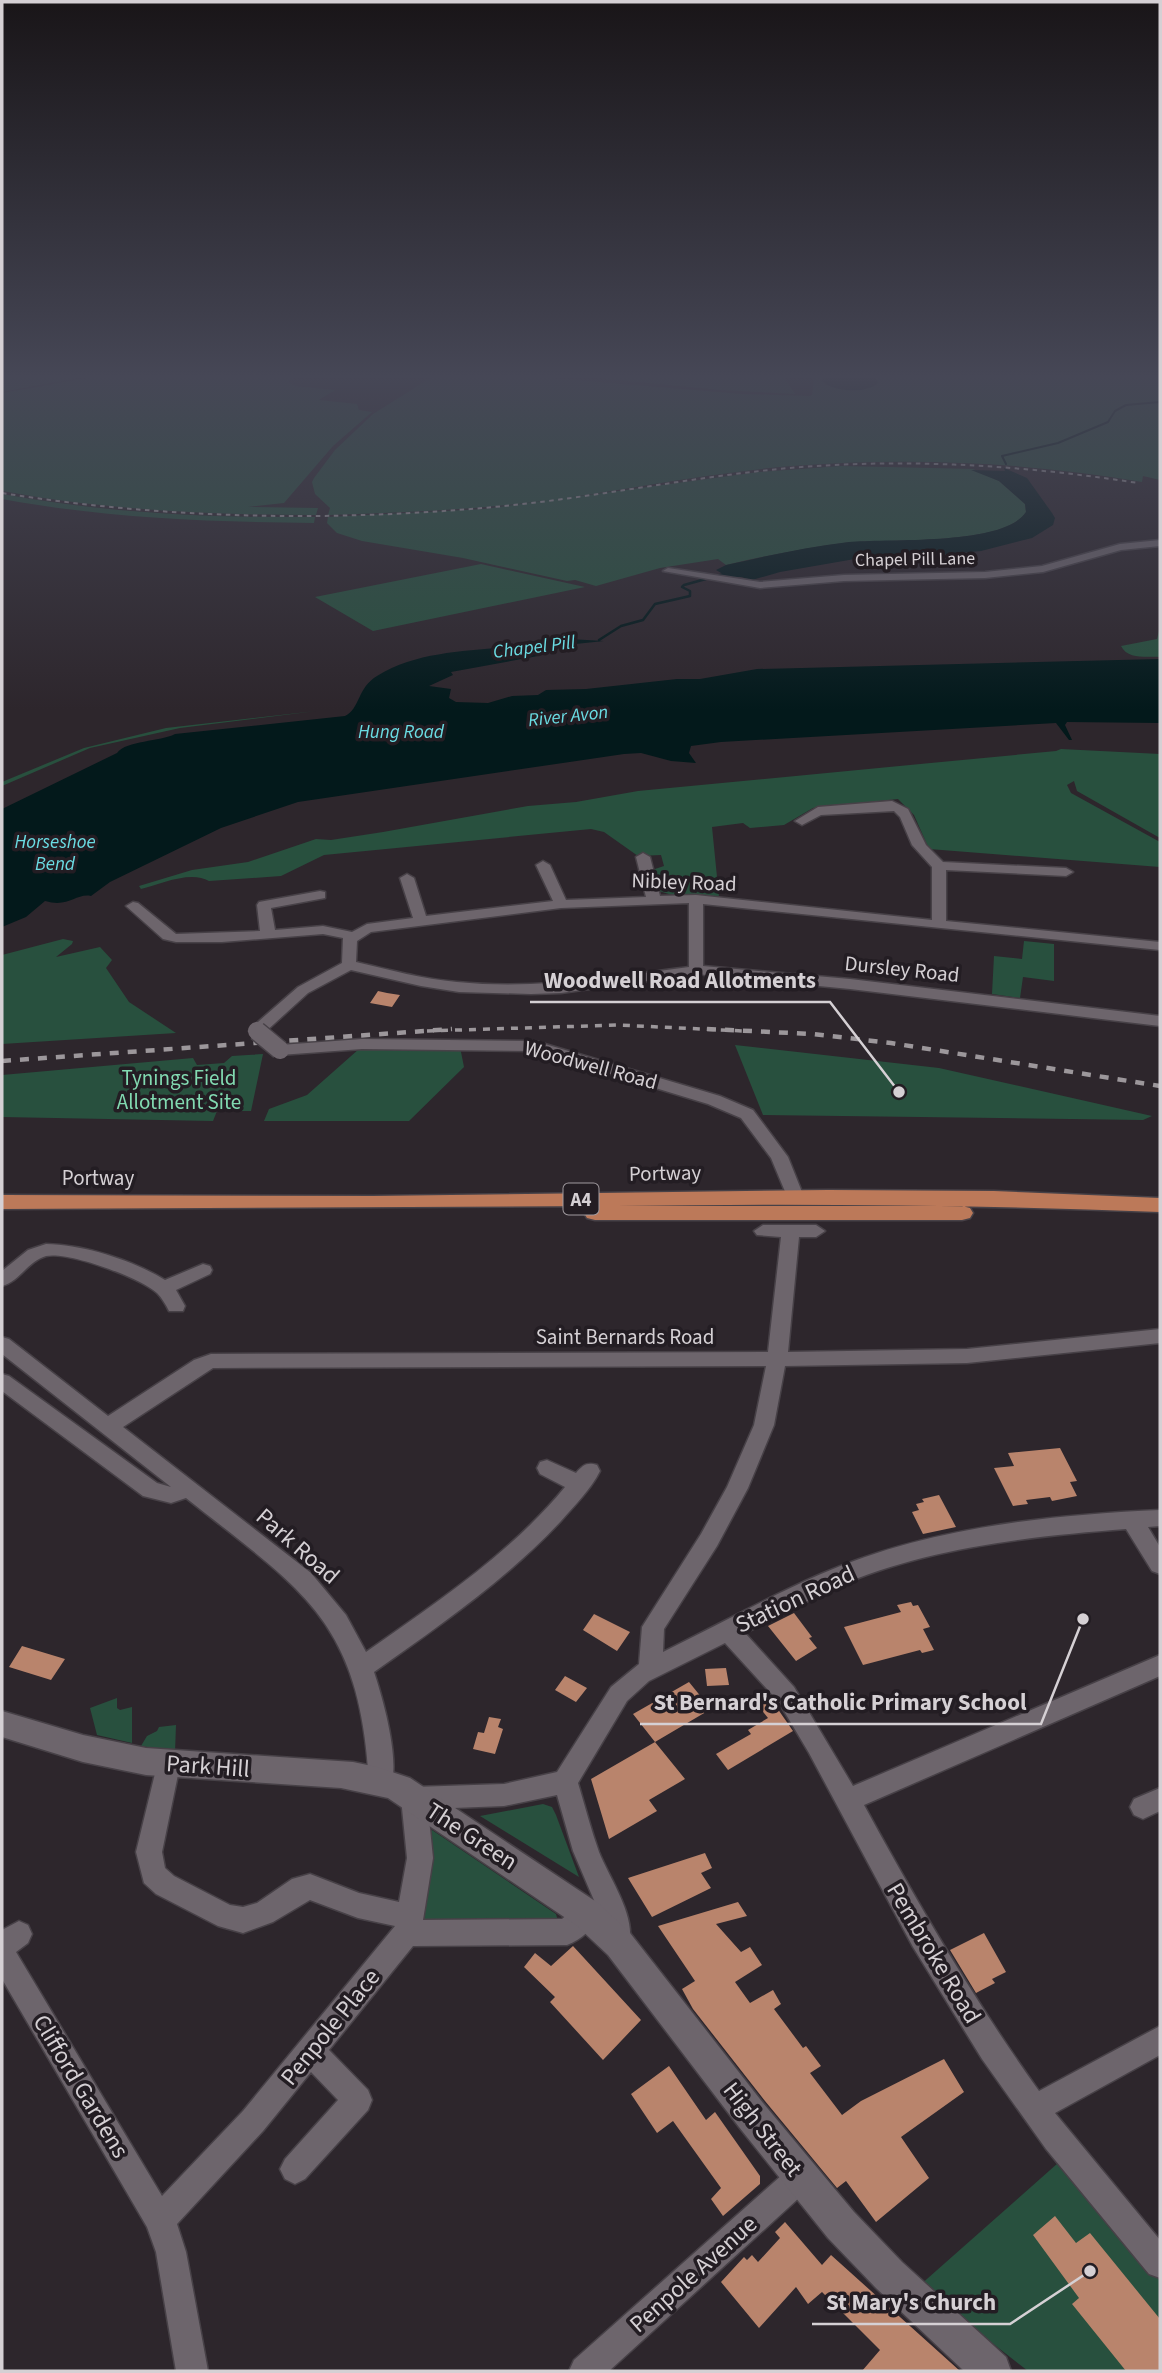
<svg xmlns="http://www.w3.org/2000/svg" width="1162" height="2373" viewBox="0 0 1162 2373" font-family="'Source Sans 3',sans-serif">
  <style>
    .green { fill: #28503e }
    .water { fill: #03191b }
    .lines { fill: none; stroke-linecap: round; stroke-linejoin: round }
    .stream-far1 { stroke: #03191b; stroke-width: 2 }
    .stream { stroke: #03191b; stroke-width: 2.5 }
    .building { fill: #b9846c }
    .street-casing { stroke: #474147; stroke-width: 3 }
    .secondary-casing { stroke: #474147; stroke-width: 3 }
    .highway-casing { stroke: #474147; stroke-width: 3 }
    .street { fill: #6d656c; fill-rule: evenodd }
    .secondary { fill: #6d656c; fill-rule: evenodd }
    .highway { fill: #bc7959; fill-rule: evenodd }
    .rail-far2 { stroke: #9c979b; stroke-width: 2; stroke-dasharray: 4.5 4.5; stroke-linecap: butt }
    .rail-far1 { stroke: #9c979b; stroke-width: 3.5; stroke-dasharray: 7 7; stroke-linecap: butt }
    .rail { stroke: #9c979b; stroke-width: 4.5; stroke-dasharray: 9 9; stroke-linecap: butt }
    .street-bridge-casing { stroke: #474147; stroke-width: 21; stroke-linecap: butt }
    .street-bridge { stroke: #6d656c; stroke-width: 18 }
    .labels { text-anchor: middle; stroke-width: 7; stroke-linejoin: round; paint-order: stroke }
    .far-street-label { font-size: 18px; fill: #d5d0d4; stroke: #231d23 }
    .far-water-label { font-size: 19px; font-style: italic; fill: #6adce3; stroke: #231d23 }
    .shield { fill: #231d23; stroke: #a09a9f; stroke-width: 2 }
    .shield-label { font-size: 19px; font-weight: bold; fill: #d5d0d4 }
    .street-label { font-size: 21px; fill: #d5d0d4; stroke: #231d23 }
    .park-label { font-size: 21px; fill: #82dab1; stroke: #231d23 }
    .near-street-label { font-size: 24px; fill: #d5d0d4; stroke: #231d23 }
    .leader { fill: none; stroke: #d5d0d4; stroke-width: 2.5 }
    .callout-dot { fill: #d5d0d4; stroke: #231d23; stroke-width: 2.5 }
    .callout-label { font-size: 23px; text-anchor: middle; font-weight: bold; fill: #d5d0d4; stroke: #231d23; stroke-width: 7; stroke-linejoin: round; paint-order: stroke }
  </style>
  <rect width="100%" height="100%" fill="#2d262c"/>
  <path class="green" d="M2,377H83L2,392Z
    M93,377H295L288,382L295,386L335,390L319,400L357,404L359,410L372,412L333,446L284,503L248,507L318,508L316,515C211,515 105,510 2,491V393Z
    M432,377H539L742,394L809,396L812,395L814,377H826L823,380L825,385L846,389L875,377H1160V480L1143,476L1142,482C1027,462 908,457 792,466C706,473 621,491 535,502C466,510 397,513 328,515L330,508L315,494L312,482L314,478L335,450L373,414Z
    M587,377H784L795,394L720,390Z
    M841,466L976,469H973L999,481L1025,504L1026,512C1004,547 884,538 843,543C804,548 765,556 726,565L718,559L660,568L596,586L575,580L567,581L463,558L362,541L337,533L327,523L328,517L484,509L759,472Z
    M2,494C105,513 210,518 315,517L314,523C209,522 105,518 2,499Z
    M481,564L585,587L373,631L315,597Z
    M1159,631L1160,657C1146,656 1128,660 1121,646L1157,639Z
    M316,711L180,728L90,748L2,786V782L84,748L166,728Z
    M1061,749L1160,754V838L1077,791L1074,781L1067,785L1071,793L1160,842V867L929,849L914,815L898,799L813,808L784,825L750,828L743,823L712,827L719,897L672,895L656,890L652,870L664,866L661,855L638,856L604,832L591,829L324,855L281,876L209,881C191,870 160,884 141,889L139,886L192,870L248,862L316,839L331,840L383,832L528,806L576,802L638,791L1056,751Z
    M63,939L73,941L72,944L56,957L100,947L112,960L106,968L129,1002L176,1033L2,1044V955Z
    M1024,941L1054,944V981L1023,977L1020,998L992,994L994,956L1022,959Z
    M735,1045L939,1068L1152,1116L1143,1120L763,1115Z
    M460,1047L464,1067L409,1121H264L269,1109L307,1095L359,1049Z
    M263,1054L251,1111H217L213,1121L2,1117V1075L193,1058L197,1065L224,1063L232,1056Z
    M117,1698V1708L120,1710L132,1707V1743L97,1735L90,1708Z
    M176,1725L175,1752L141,1746L147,1736L157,1731L159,1727Z
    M543,1804L552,1807L556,1815L579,1877L480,1816Z
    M432,1830L556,1914L558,1921L420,1920L428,1834Z
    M1058,2163L1160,2280V2371H1028L919,2286Z"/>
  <path class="water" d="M826,377H875L878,383C867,394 833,392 822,381Z
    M1004,468L1027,478L1052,513L1055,518L1053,525L1032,538L981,551L929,556H872L780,572L752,580L741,577H728L716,570L726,565C766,556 807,547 849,542C888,538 1004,546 1026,512L1025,504L999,481L971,470L1005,471Z
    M552,638L604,641L566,645L538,656L451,672L453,675L429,686L451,689L449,698L456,702L488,703L512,696L538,695L546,690L586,689L677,679H700L757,669L1160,659V723L1067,722L1065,725L1072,740H1069L1056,723L721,742L691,746L689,753L696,763L671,761L641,753L624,754L298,802L221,828L110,882L91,896C76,893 69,908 45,901L26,917L2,927V809L117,753C127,740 160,742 175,734L345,716C360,709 357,688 377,676C416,652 460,652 504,647C520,645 536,640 552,638Z"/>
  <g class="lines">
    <path class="stream-far1" d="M1006,464L1002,456L1058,443L1108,422L1115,411L1126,405L1160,402"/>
    <path class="stream" d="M599,640L621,626L643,620L655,604L690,596V591L682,587L684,585L724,574"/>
  </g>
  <path class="building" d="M378,991L387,993L400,995L392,1007L370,1003Z
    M1060,1448L1077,1481L1070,1482L1077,1496L1052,1501L1050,1497L1026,1500L1028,1504L1013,1506L994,1468L1014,1466L1008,1453Z
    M939,1495L956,1527L923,1534L912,1512L919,1510L916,1504L924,1502L922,1499Z
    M911,1602L913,1606L918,1605L930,1627L923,1629L934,1650L922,1653L920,1650L863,1665L844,1627L901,1612L897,1605Z
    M794,1613L812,1637L809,1638L817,1648L796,1661L768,1626Z
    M594,1614L630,1632L617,1651L583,1630Z
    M22,1646L65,1659L51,1680L9,1667Z
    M726,1668L729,1685L707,1686L705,1669Z
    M565,1676L587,1688L576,1702L555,1690Z
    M689,1682L711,1709L655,1742L685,1779L649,1800L657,1811L609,1839L591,1779L655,1742L633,1714Z
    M766,1692L793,1731L728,1770L716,1754L751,1734L748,1730L768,1718L753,1699Z
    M489,1717L501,1719L498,1727L503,1729L495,1754L473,1749L478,1732L484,1733Z
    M705,1853L712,1868L701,1873L711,1888L652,1917L628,1878Z
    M738,1902L747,1916L716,1924L741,1952L750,1947L762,1965L735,1982L750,2003L773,1990L781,2004L774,2009L803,2048L806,2046L821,2066L810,2073L842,2115L861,2101L944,2059L964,2092L901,2137L929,2178L876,2222L846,2181L837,2188L765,2101L693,2009L682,1989L695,1981L658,1926Z
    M984,1933L1006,1972L992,1979L995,1983L976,1993L950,1950Z
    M573,1946L641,2020L603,2060L550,2002L555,1997L524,1967L535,1953L551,1966Z
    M669,2066L706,2120L715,2112L760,2176V2184L723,2216L711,2199L721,2188L673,2121L657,2133L631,2094Z
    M1055,2216L1076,2243L1090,2233L1160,2319V2371H1126L1072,2304L1079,2298L1033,2235Z
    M785,2222L822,2265L831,2255L960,2371H862L880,2350L822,2292L808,2304L796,2287L759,2328L721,2282L744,2257L747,2260L752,2255L758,2262L780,2238L775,2232Z"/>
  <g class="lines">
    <g class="street-casing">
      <path id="street" d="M1160,540V546L1121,550L1043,572L985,578L844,581L760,588L663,571L668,568L760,582L844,575L985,572L1042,566L1120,544Z
        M892,801L908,809L926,845L943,862L1066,868L1073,872L1066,876L946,870V921L1160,942V950L703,904V966L850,979L1160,1016V1026L850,989L696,974L561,993L531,994L459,992L421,986L351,970L308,993L263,1034L257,1036L249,1031L251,1028L298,987L342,963L343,938L323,934L222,942H176L163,939L126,906L133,902L138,903L176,934L260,931L257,905L259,902L320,891L325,892V898L271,908L275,930L323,926L352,932L367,924L413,918L400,878L407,874L414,878L426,916L553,901L536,865L543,861L550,865L566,900L646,897L636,857L643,853L650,857L660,896L696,895L932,920V867L912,845L900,817L894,811L821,815L802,825L795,821L818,807ZM689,903V967C612,977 535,990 457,982C423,979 390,970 356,962L357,941L371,932L561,908Z
        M362,1039L535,1041L720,1096L753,1110L788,1157L804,1197L795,1203L789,1201L771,1158L741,1118L708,1104L534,1051L362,1049L280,1055L272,1050L280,1045Z
        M763,1225H816L825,1231L816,1237H799L788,1352L967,1349L1160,1329V1343L967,1363L785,1366L774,1425L748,1488L717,1546L664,1629L663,1652C716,1626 768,1597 821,1574C926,1528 1048,1515 1160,1510V1526L1148,1527L1160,1547V1574L1152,1571L1126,1529C1033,1536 923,1548 837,1587C806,1601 776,1618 745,1633L794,1687L853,1786L1160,1655V1676L864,1805C918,1904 973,1999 1039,2091L1160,2026V2055L1055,2113L1160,2240V2278L1149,2274L1046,2149L982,2059L913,1947L809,1753L778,1701L725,1643L649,1681L627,1701L578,1783C585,1806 591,1830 599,1852C610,1880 640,1921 627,1950L618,1954L609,1950L600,1915C594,1928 581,1940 567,1945L413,1946L329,2050L368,2090L372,2100L368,2110L305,2179L295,2184L285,2179L280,2169L285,2159L338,2100L311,2072L263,2131L177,2224L186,2252L208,2371H176L156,2252L147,2227L2,1979V1930L19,1921L28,1925L32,1934L28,1943L16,1952L162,2196L243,2111L395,1926L358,1918L310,1900L273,1922L243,1933L218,1926L156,1894L144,1883L136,1852L159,1757L168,1754L177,1757L180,1765L162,1852L165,1868L174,1876L230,1905L243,1907L257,1903L292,1879L310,1874L359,1893L399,1902L407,1858L401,1798L405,1790L414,1787L504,1784L557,1772L611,1687L639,1664L642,1627L701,1534L727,1487L754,1425L766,1366L213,1368L123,1427L311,1573L346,1615L366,1652C436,1603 510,1554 565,1487L540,1474L537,1468L540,1462L547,1460L576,1473C583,1465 587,1462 597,1465L600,1471C591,1489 575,1505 561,1521C506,1580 439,1626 374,1672C383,1699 401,1763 390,1788L381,1791L372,1788L369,1780C359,1619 303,1591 186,1498L171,1503L143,1496L2,1391V1374L9,1376L157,1483L171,1487L2,1354V1337L9,1339L108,1416L194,1360L211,1354L768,1352L781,1237L757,1235L754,1231ZM557,1795L573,1851L596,1905L587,1901L578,1905L562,1919L423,1920L433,1858L428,1809L504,1806Z
        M46,1244C85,1245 132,1260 165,1280L203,1264L210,1266L212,1270L210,1274L176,1290L185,1306L183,1311H169C166,1305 162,1298 157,1293C141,1278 68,1251 46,1256C28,1261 19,1282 2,1286V1271L28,1250Z
        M1160,1788V1811L1143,1819L1134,1815L1130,1807L1134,1799Z
        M801,2162L811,2167L816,2177L811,2187L609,2371H569L574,2360L791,2167Z"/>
    </g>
    <g class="secondary-casing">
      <path id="secondary" d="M2,1711L83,1735L146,1748L353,1762L377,1767L410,1778L598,1903L630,1933L763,2103L854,2212L902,2262L1006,2357L1011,2371H964L876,2288L828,2238L739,2127L608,1955L576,1925L388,1798L341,1788L146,1775L83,1762L2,1737Z"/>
    </g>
    <g class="highway-casing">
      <path id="highway" d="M828,1190L994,1191L1160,1198V1212C979,1205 799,1203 617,1206H962L970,1208L973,1213L970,1218L962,1220H595L587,1218L584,1213L587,1208L594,1206L2,1209V1195L373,1196Z"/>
    </g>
    <use href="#street" class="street"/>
    <use href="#secondary" class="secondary"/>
    <use href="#highway" class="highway"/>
    <path class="rail-far2" d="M2,493C165,519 329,522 494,507C593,498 690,477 789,468C906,458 1022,465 1138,483"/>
    <path class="rail-far1" d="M427,1031L618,1025L744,1031"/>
    <path class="rail" d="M707,1029L813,1034L891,1043L1160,1086
      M2,1061L452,1029"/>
    <g class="street-bridge-casing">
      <path id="street-bridge" d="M257,1031L280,1050"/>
    </g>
    <use href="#street-bridge" class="street-bridge"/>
  </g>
  <linearGradient id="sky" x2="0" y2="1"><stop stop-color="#191518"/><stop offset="0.53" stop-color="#464756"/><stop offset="1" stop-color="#464756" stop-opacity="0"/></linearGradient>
  <rect width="1162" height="710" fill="url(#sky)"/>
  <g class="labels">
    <g class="far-street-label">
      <text transform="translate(915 559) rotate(-1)" y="6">Chapel Pill Lane</text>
    </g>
    <g class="far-water-label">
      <text transform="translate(534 646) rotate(-7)" y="7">Chapel Pill</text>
      <text transform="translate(568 715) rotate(-6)" y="7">River Avon</text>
      <text x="401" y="738">Hung Road</text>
      <text x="55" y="848">Horseshoe<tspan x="55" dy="22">Bend</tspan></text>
    </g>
    <rect class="shield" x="563.5" y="1183.5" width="35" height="31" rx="5"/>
    <g class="shield-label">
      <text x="581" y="1206">A4</text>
    </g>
    <g class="street-label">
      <text transform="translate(684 882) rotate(2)" y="7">Nibley Road</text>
      <text transform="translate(902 969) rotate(6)" y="7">Dursley Road</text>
      <text transform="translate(591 1065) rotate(15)" y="7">Woodwell Road</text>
      <text transform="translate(665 1173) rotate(-1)" y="7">Portway</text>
      <text x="98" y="1185">Portway</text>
      <text x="625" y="1344">Saint Bernards Road</text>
    </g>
    <g class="park-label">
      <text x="179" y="1085">Tynings Field<tspan x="179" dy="24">Allotment Site</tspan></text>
    </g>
    <g class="near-street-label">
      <text transform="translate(298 1546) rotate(41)" y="8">Park Road</text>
      <text transform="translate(795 1599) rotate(-25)" y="8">Station Road</text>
      <text transform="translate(208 1766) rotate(4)" y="8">Park Hill</text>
      <text transform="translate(472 1836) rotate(33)" y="8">The Green</text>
      <text transform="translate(934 1953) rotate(59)" y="8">Pembroke Road</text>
      <text transform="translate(330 2027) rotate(-51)" y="8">Penpole Place</text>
      <text transform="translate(81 2086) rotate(59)" y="8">Clifford Gardens</text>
      <text transform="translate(763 2129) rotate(52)" y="8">High Street</text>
      <text transform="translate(693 2274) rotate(-42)" y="8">Penpole Avenue</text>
    </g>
  </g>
  <path class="leader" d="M899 1092L830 1002H530M1083 1619L1041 1724H640M1090 2271L1010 2324H812"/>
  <g class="callout-dot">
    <circle cx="899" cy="1092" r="7"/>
    <circle cx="1083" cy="1619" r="7"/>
    <circle cx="1090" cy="2271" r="7"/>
  </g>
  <g class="callout-label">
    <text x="680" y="988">Woodwell Road Allotments</text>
    <text x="840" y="1710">St Bernard's Catholic Primary School</text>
    <text x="911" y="2310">St Mary's Church</text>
  </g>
  <rect width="1162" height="2373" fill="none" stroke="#d5d0d4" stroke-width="7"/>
</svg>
